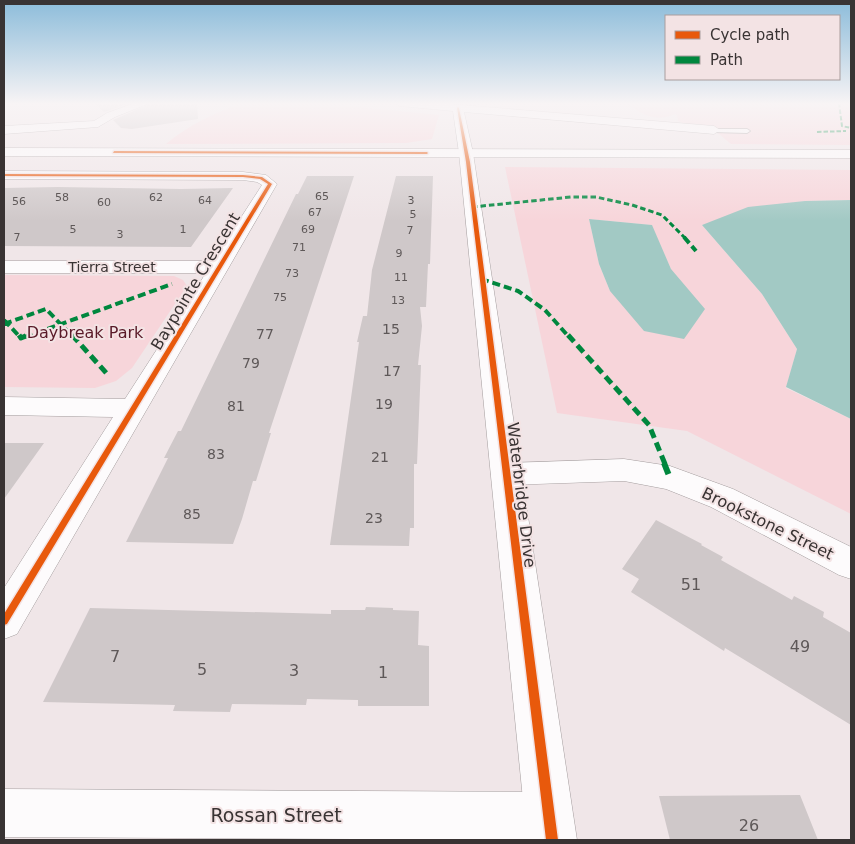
<svg xmlns="http://www.w3.org/2000/svg" width="855" height="844" viewBox="0 0 855 844" font-family="'DejaVu Sans',sans-serif">
  <style>
    .green { fill: #f7d5da; fill-rule: evenodd }
    .water { fill: #a2c9c4 }
    .building { fill: #cfc8c9 }
    .lines { fill: none; stroke-linecap: round; stroke-linejoin: round }
    .service-casing { stroke: #a49d9e; stroke-width: 2 }
    .minor-casing { stroke: #a49d9e; stroke-width: 1 }
    .tertiary-casing { stroke: #a49d9e; stroke-width: 1 }
    .primary-casing { stroke: #a49d9e; stroke-width: 1 }
    .service { fill: #fdfbfc; fill-rule: evenodd }
    .minor { fill: #fdfbfc; fill-rule: evenodd }
    .tertiary { fill: #fdfbfc; fill-rule: evenodd }
    .primary { fill: #fdfbfc; fill-rule: evenodd }
    .quiet-far4 { stroke: #00873e; stroke-width: 2; stroke-dasharray: 4.5 2; stroke-linecap: butt }
    .quiet-far3 { stroke: #00873e; stroke-width: 3; stroke-dasharray: 5.5 3; stroke-linecap: butt }
    .quiet-far2 { stroke: #00873e; stroke-width: 4; stroke-dasharray: 8 4; stroke-linecap: butt }
    .quiet-far1 { stroke: #00873e; stroke-width: 5; stroke-dasharray: 9 5; stroke-linecap: butt }
    .quiet { stroke: #00873e; stroke-width: 6; stroke-dasharray: 12 6; stroke-linecap: butt }
    .cycleway-casing { stroke: #f3e3e4; stroke-width: 3 }
    .cycleway { fill: #e8590c; fill-rule: evenodd }
    .labels { text-anchor: middle; stroke-width: 4; stroke-linejoin: round; paint-order: stroke }
    .far-number-label { font-size: 11px; fill: #5e5858 }
    .far-street-label { font-size: 14px; fill: #393333; stroke: #f3e3e4 }
    .number-label { font-size: 14px; fill: #5e5858 }
    .street-label { font-size: 16px; fill: #393333; stroke: #f3e3e4 }
    .park-label { font-size: 16px; fill: #591a28; stroke: #f3e3e4 }
    .near-number-label { font-size: 16px; fill: #5e5858 }
    .near-street-label { font-size: 19px; fill: #393333; stroke: #f3e3e4 }
  </style>
  <rect width="100%" height="100%" fill="#f0e6e8"/>
  <path class="green" d="M240,103H317L439,115L432,139L406,143L166,144C188,125 214,114 240,103Z
    M626,103H851V145L731,144L708,125L685,124L678,121L677,115L675,114C656,123 641,114 626,103Z
    M505,167L851,170V200L805,201L702,225L762,294L797,349L786,388L851,419V514L687,431L557,413ZM589,219L651,225L671,269L610,291L599,264Z
    M4,275L174,276L183,280L187,286L132,368L116,381L95,388L4,387Z"/>
  <path class="water" d="M851,200V419L786,387L797,349L762,294L702,225L748,207L805,201Z
    M589,219L652,225L671,269L705,309L684,339L644,331L610,291L599,264Z"/>
  <path class="building" d="M94,103H130L104,112Z
    M152,103H197L198,119L132,129L121,128L113,120Z
    M307,176H354L269,433H271L256,481H253L242,519L233,544L126,542L168,458H164L178,431H181L296,194H298Z
    M396,176H433L430,264H428L426,307H420L422,326L418,365H421L417,464H414V528H410L409,546L330,545L359,342H357L363,316H367L372,270Z
    M58,187L181,189L233,188L191,247L4,246V188Z
    M4,443H44L4,499Z
    M656,520L702,544L701,545L723,557L721,560L792,600L794,596L824,612L823,617L851,633V725L725,648L724,651L631,592L639,579L622,569Z
    M366,607L393,608V610L419,611L418,645L429,646V706H358V700L307,699L306,705L232,704L230,712L173,711L175,705L43,702L90,608L331,614V610H365Z
    M800,795L818,840H670L659,796Z"/>
  <g class="lines">
    <g class="service-casing">
      <path id="service" d="M712,129H747L750,131L747,133L714,132L711,130Z"/>
    </g>
    <g class="minor-casing">
      <path id="minor" d="M135,103H150L115,117L98,127L4,134V126L94,121L107,113Z
        M395,103H437L714,126L720,130L714,134L464,112L473,153L466,157L459,153L453,111L400,106Z
        M4,171L243,172L266,175L277,184L17,634L4,639V588L113,417L4,415V397L125,399L206,273H4V261H213L262,185L257,182L243,180L4,179Z
        M624,459L670,466L733,489L851,547V579L839,575L711,507L666,489L624,481L506,485L495,482L491,474L495,466L506,463Z
        M4,789L549,792L566,799L573,816L566,833L549,840L4,837Z"/>
    </g>
    <g class="tertiary-casing">
      <path id="tertiary" d="M466,149L473,153L577,840H527L459,153Z"/>
    </g>
    <g class="primary-casing">
      <path id="primary" d="M4,148L851,150V158L4,156Z"/>
    </g>
    <use href="#service" class="service"/>
    <use href="#minor" class="minor"/>
    <use href="#tertiary" class="tertiary"/>
    <use href="#primary" class="primary"/>
    <path class="quiet-far4" d="M839,103L842,126L851,128
      M817,132L846,131"/>
    <path class="quiet-far3" d="M472,207L571,197H596L632,205L662,215L685,238"/>
    <path class="quiet-far2" d="M684,237L696,251
      M481,279L518,291L545,310L569,337
      M4,320L20,337
      M4,324L46,309L73,337
      M25,337L172,284"/>
    <path class="quiet-far1" d="M19,335L21,338L28,335
      M72,335L109,376
      M568,335L649,425L665,464"/>
    <path class="quiet" d="M664,463L670,478"/>
    <g class="cycleway-casing">
      <path id="cycleway" d="M458,107L459,108L470,162L558,840H546L466,162L457,108Z
        M114,151L427,152L428,153L427,154L113,153Z
        M4,174L243,175L262,177L272,184L7,624L4,625V614L268,184L260,179L243,177L4,176Z"/>
    </g>
    <use href="#cycleway" class="cycleway"/>
  </g>
  <linearGradient id="sky" x2="0" y2="1"><stop stop-color="#8cbcda"/><stop offset="0.47" stop-color="#f8f4f5"/><stop offset="1" stop-color="#f8f4f5" stop-opacity="0"/></linearGradient>
  <rect width="855" height="221" fill="url(#sky)"/>
  <g class="labels">
    <g class="far-number-label">
      <text x="322" y="200">65</text>
      <text x="62" y="201">58</text>
      <text x="156" y="201">62</text>
      <text x="205" y="204">64</text>
      <text x="411" y="204">3</text>
      <text x="19" y="205">56</text>
      <text x="104" y="206">60</text>
      <text x="315" y="216">67</text>
      <text x="413" y="218">5</text>
      <text x="73" y="233">5</text>
      <text x="183" y="233">1</text>
      <text x="308" y="233">69</text>
      <text x="410" y="234">7</text>
      <text x="120" y="238">3</text>
      <text x="17" y="241">7</text>
      <text x="299" y="251">71</text>
      <text x="399" y="257">9</text>
      <text x="292" y="277">73</text>
      <text x="401" y="281">11</text>
      <text x="280" y="301">75</text>
      <text x="398" y="304">13</text>
    </g>
    <g class="far-street-label">
      <text x="112" y="272">Tierra Street</text>
    </g>
    <g class="number-label">
      <text x="391" y="334">15</text>
      <text x="265" y="339">77</text>
      <text x="251" y="368">79</text>
      <text x="392" y="376">17</text>
      <text x="384" y="409">19</text>
      <text x="236" y="411">81</text>
      <text x="216" y="459">83</text>
      <text x="380" y="462">21</text>
      <text x="192" y="519">85</text>
      <text x="374" y="523">23</text>
    </g>
    <g class="street-label">
      <text transform="translate(195 281) rotate(-59)" y="6">Baypointe Crescent</text>
      <text transform="translate(522 495) rotate(83)" y="6">Waterbridge Drive</text>
      <text transform="translate(768 523) rotate(26)" y="6">Brookstone Street</text>
    </g>
    <g class="park-label">
      <text x="85" y="338">Daybreak Park</text>
    </g>
    <g class="near-number-label">
      <text x="691" y="590">51</text>
      <text x="800" y="652">49</text>
      <text x="115" y="662">7</text>
      <text x="202" y="675">5</text>
      <text x="294" y="676">3</text>
      <text x="383" y="678">1</text>
      <text x="749" y="831">26</text>
    </g>
    <g class="near-street-label">
      <text x="276" y="822">Rossan Street</text>
    </g>
  </g>
  <rect width="855" height="844" fill="none" stroke="#393333" stroke-width="10"/>
  <rect x="665" y="15" width="175" height="65" fill="#f3e3e4" stroke="#a99d9d"/>
  <rect x="675" y="31" width="25" height="8" fill="#e8590c" stroke="#a99d9d"/>
  <text x="710" y="40" font-size="15" fill="#393333">Cycle path</text>
  <rect x="675" y="56" width="25" height="8" fill="#00873e" stroke="#a99d9d"/>
  <text x="710" y="65" font-size="15" fill="#393333">Path</text>
</svg>
